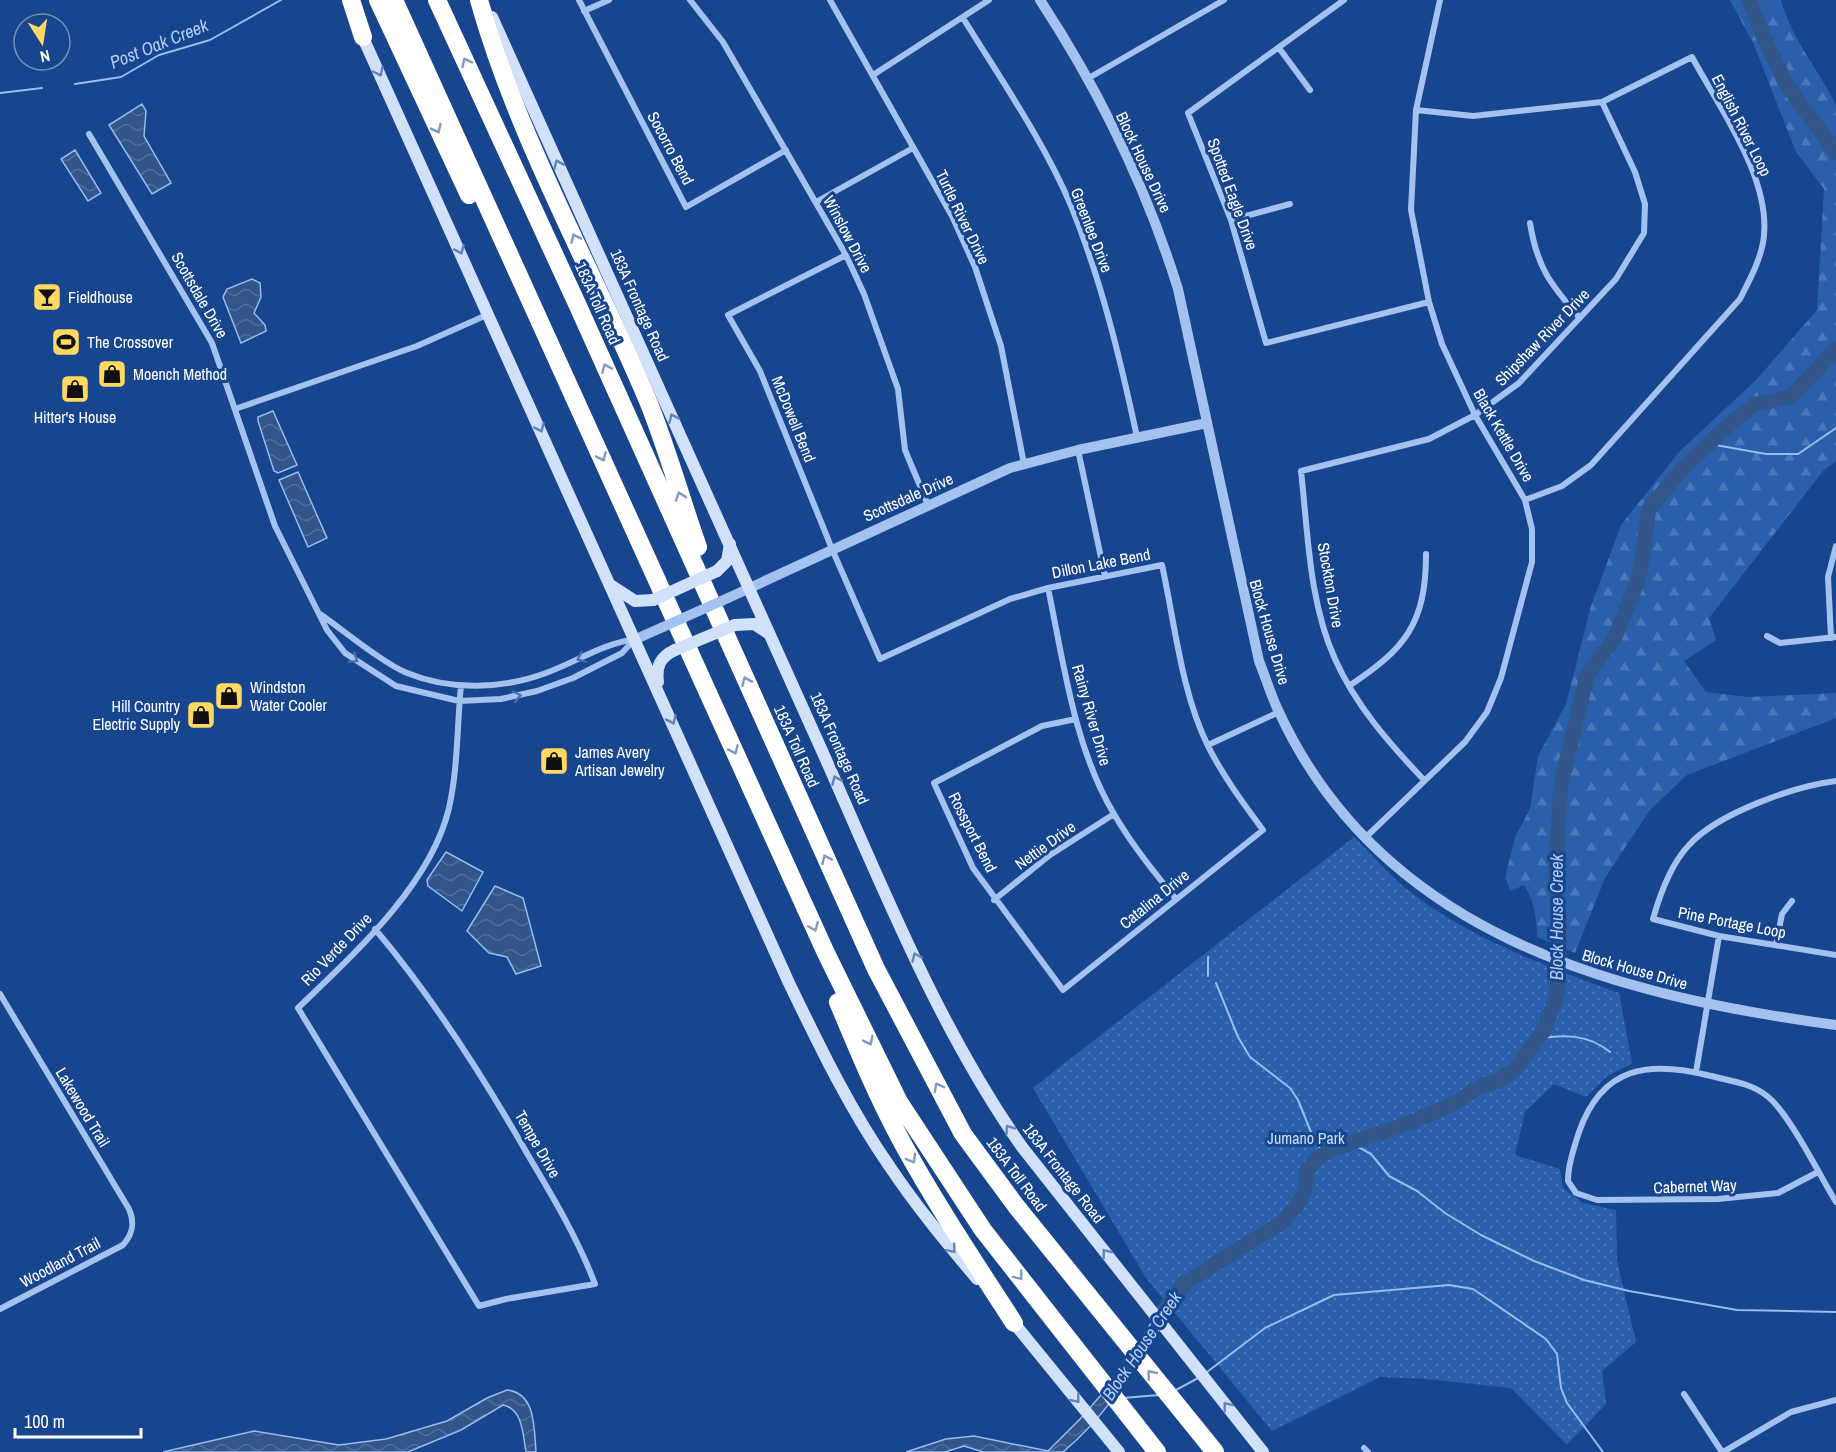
<svg xmlns="http://www.w3.org/2000/svg" width="1836" height="1452" viewBox="0 0 1836 1452" font-family="'Archivo Narrow',sans-serif">
  <style>
    .grass { fill: url(#grass-dots) }
    .forest { fill: url(#forest-firs) }
    .water { fill: url(#water-waves); stroke: #96bcf1; stroke-width: 1.5 }
    .lines { fill: none; stroke-linecap: round; stroke-linejoin: round }
    .stream { stroke: #96bcf1; stroke-width: 2 }
    .river { stroke: #32558a; stroke-width: 15 }
    .minor { stroke: #a4c2ef; stroke-width: 6 }
    .tertiary { stroke: #a4c2ef; stroke-width: 10 }
    .secondary { stroke: #d1e1fa; stroke-width: 12 }
    .motorway { stroke: #fff; stroke-width: 18 }
    .tertiary-bridge { stroke: #a4c2ef; stroke-width: 10 }
    .secondary-bridge { stroke: #d1e1fa; stroke-width: 12 }
    .oneway { stroke: #8099c1 }
    .oneway2 { stroke: #6284b9 }
    .oneway3 { stroke: #4971b0 }
    .labels { text-anchor: middle; stroke-width: 6; stroke-linejoin: round; paint-order: stroke }
    .street-label { font-size: 16px; fill: #fff; stroke: #18468e }
    .poi-label { font-size: 16px; fill: #fff; stroke: #18468e; text-anchor: start }
    .park-label { font-size: 16px; fill: #cadefb; stroke: #18468e }
    .water-label { font-size: 18px; font-style: italic; fill: #b0cdf6; stroke: #18468e }
  </style>
  <defs>
    <pattern id="grass-dots" width="8" height="8" patternUnits="userSpaceOnUse" patternTransform="scale(1.5)"><rect width="8" height="8" fill="#2a5fac"/><path d="M2 2h.1M6 6h.1" fill="none" stroke="#4a77b8" stroke-width="1.8" stroke-linecap="round"/></pattern>
    <pattern id="forest-firs" width="22" height="20" patternUnits="userSpaceOnUse" patternTransform="scale(1.5)"><rect width="22" height="20" fill="#2a5fac"/><path d="M5 1l3.5 6h-7zM16 11l3.5 6h-7z" fill="#4a77b8"/></pattern>
    <pattern id="water-waves" width="16" height="10" patternUnits="userSpaceOnUse" patternTransform="scale(1.5)"><rect width="16" height="10" fill="#32558a"/><path d="M0 5q4-4 8 0t8 0" fill="none" stroke="#516e9c"/></pattern>
  </defs>
  <rect width="100%" height="100%" fill="#18468e"/>
  <path class="grass" d="M1354,837C1373,856 1391,878 1413,894C1473,940 1549,967 1619,993L1632,1063L1606,1077L1586,1097L1554,1084L1525,1112L1515,1155L1560,1169L1563,1188L1583,1203L1616,1210L1617,1261L1636,1342L1602,1371L1606,1404L1567,1445L1511,1388L1426,1379L1380,1377L1272,1431L1146,1278L1033,1088Z"/>
  <path class="forest" d="M1730,0H1781C1791,38 1819,70 1836,105V461L1823,471L1709,618L1716,640L1684,661L1706,692L1748,697L1836,693V718L1687,775L1650,810L1605,878L1575,953L1537,937C1537,918 1534,901 1524,885L1511,891L1505,878L1515,837L1530,809L1538,756L1566,704L1591,606L1621,525L1680,451L1756,380L1817,310L1824,189L1796,152L1754,45Z"/>
  <path class="water" d="M142,104L146,111L144,136L171,183L152,194L109,125Z
    M75,150L101,193L88,201L61,159Z
    M252,279L260,283L261,297L254,313L265,325L266,331L241,343L223,297L227,289Z
    M273,411L297,465L278,473L274,471L258,421V417Z
    M298,472L327,538L308,547L279,480Z
    M446,852L483,872L462,911L428,886L427,880Z
    M495,886L523,898L541,966L516,974L507,957L489,953L467,931Z
    M1171,1290L1179,1298C1144,1352 1113,1411 1063,1452H983L964,1446L945,1452H906L946,1439L974,1436L1048,1451L1080,1419L1122,1371Z
    M507,1390C536,1393 534,1428 536,1452H526C523,1435 523,1409 503,1405L461,1430L408,1452H163L254,1431L339,1445L386,1439L447,1421L487,1398Z"/>
  <g class="lines">
    <path class="stream" d="M75,84L121,77L159,55L210,40L281,0
      M0,93L42,88
      M1710,444L1766,454H1798L1836,428
      M1208,976V957
      M1216,983L1238,1037L1250,1057L1290,1088L1298,1100L1313,1137L1324,1154
      M1537,1039C1563,1034 1588,1034 1610,1052
      M1351,1143L1371,1154L1389,1176L1417,1191L1445,1213L1481,1235L1534,1261L1584,1280L1629,1291L1737,1310L1836,1312
      M1207,1372L1265,1328L1334,1295L1449,1285L1473,1289L1546,1339L1557,1354L1561,1388L1567,1403L1603,1452
      M1176,1390L1200,1377
      M1123,1398L1159,1395"/>
    <path class="river" d="M1749,0L1763,36L1787,85L1836,153
      M1163,1311L1185,1283L1284,1221L1297,1205L1305,1190L1307,1170L1317,1158L1333,1149L1415,1121L1455,1103L1481,1086L1498,1081L1514,1070L1543,1032L1557,996L1560,930L1555,878L1561,783L1587,676L1615,637L1639,578L1649,509L1684,467L1730,424L1755,404L1791,397L1836,349"/>
    <path class="minor" d="M579,0L686,207L786,150
      M690,0L723,42L846,255L864,294L898,389L905,450L928,505
      M830,0L952,216L975,267L1001,346L1024,464
      M1344,0L1188,113L1231,220L1266,343L1429,302
      M584,11L609,0
      M963,18C1000,78 1045,143 1072,208C1102,283 1120,358 1137,437
      M1279,48L1310,90
      M873,75L989,0
      M1087,79L1224,0
      M1416,110L1473,116L1602,102L1692,57C1720,109 1774,182 1763,243C1759,263 1749,281 1740,299L1591,465L1562,486L1525,500
      M89,134L212,343L275,526L327,630L345,653L396,686L459,701L501,699L537,691L573,678L622,653L635,639
      M816,202L913,148
      M1231,220L1290,204
      M1530,223C1537,267 1550,284 1579,317
      M846,255L728,315L760,371L832,549L880,659L1010,599L1048,588L1162,565C1175,624 1181,691 1208,746C1223,776 1243,803 1263,830L1063,990L973,868L934,783L1042,726L1076,719
      M235,409L417,346L489,314
      M1078,450L1105,576
      M1048,588C1064,664 1074,747 1114,814C1132,845 1154,872 1176,899
      M320,614C343,630 383,663 407,673C451,691 503,689 546,673C576,662 604,643 636,639
      M1767,636L1780,643L1836,637
      M1831,638L1828,577L1836,546
      M1349,686C1405,649 1426,624 1426,554
      M1208,745L1279,712
      M1424,780C1389,743 1356,706 1335,659C1309,602 1308,533 1301,471L1429,439L1475,415L1519,383L1616,279L1644,233L1645,204L1635,172L1602,102
      M1836,781C1795,786 1718,813 1689,845C1671,864 1660,894 1653,919L1719,936L1836,955
      M1366,837L1465,742L1487,712L1501,678L1532,562V529L1525,500L1475,415L1442,344L1429,302L1411,210L1416,110L1440,0
      M994,900L1050,855L1114,814
      M375,929C434,999 483,1076 528,1155C553,1197 578,1239 595,1284L506,1299L479,1306L298,1008C353,955 431,885 449,808C458,768 457,726 461,685
      M1776,945L1782,914L1792,901
      M0,994L129,1209C135,1223 133,1234 123,1245L0,1309
      M1696,1072L1719,936
      M1818,1172L1778,1193L1718,1199L1597,1200L1576,1193L1568,1181C1568,1165 1574,1148 1579,1132C1602,1066 1649,1060 1711,1076C1730,1081 1751,1083 1767,1096C1789,1113 1820,1176 1836,1202
      M1684,1394L1722,1452
      M1364,1448L1368,1452
      M1723,1452L1791,1412L1836,1400"/>
    <path class="tertiary" d="M1040,0C1099,90 1146,186 1178,289L1259,661C1266,678 1271,696 1279,712C1382,935 1614,995 1836,1025
      M728,598L1010,468L1078,450L1207,423
      M636,639L663,627"/>
    <path class="secondary" d="M492,17C600,256 706,495 814,733C877,872 934,1022 1022,1147L1263,1452
      M360,31L789,983C819,1045 850,1110 890,1167C916,1206 946,1242 977,1279
      M717,571L727,561L730,544
      M612,586L635,601L653,600
      M735,625L754,624L768,633
      M658,682C656,666 660,657 675,650
      M1009,1317L1119,1452"/>
    <path class="motorway" d="M351,0L363,37
      M378,0L469,195
      M394,0L825,951L899,1102L983,1230L1157,1452
      M437,0L578,306L876,969L963,1134L1016,1206L1215,1452
      M479,0C518,139 592,268 648,401C667,448 681,499 698,547
      M838,1002C858,1050 878,1098 903,1144C937,1206 976,1264 1014,1323"/>
    <path class="tertiary-bridge" d="M663,627L728,598"/>
    <path class="secondary-bridge" d="M653,600L717,571
      M675,650L735,625"/>
  </g>
  <defs><path id="oneway-chevron" d="M-2-3.5L2.5 0L-2 3.5" fill="none" stroke-width="1.6" stroke-linecap="round" stroke-linejoin="round" transform="scale(1.5)"/></defs>
  <g class="oneway">
    <use href="#oneway-chevron" transform="translate(466 62) rotate(-115)"/>
    <use href="#oneway-chevron" transform="translate(437 129) rotate(64)"/>
    <use href="#oneway-chevron" transform="translate(575 238) rotate(-114)"/>
    <use href="#oneway-chevron" transform="translate(606 368) rotate(-114)"/>
    <use href="#oneway-chevron" transform="translate(602 457) rotate(66)"/>
    <use href="#oneway-chevron" transform="translate(680 496) rotate(-109)"/>
    <use href="#oneway-chevron" transform="translate(746 681) rotate(-114)"/>
    <use href="#oneway-chevron" transform="translate(734 750) rotate(66)"/>
    <use href="#oneway-chevron" transform="translate(826 859) rotate(-114)"/>
    <use href="#oneway-chevron" transform="translate(814 927) rotate(67)"/>
    <use href="#oneway-chevron" transform="translate(869 1041) rotate(64)"/>
    <use href="#oneway-chevron" transform="translate(938 1087) rotate(-118)"/>
    <use href="#oneway-chevron" transform="translate(912 1159) rotate(60)"/>
    <use href="#oneway-chevron" transform="translate(1019 1276) rotate(52)"/>
    <use href="#oneway-chevron" transform="translate(1151 1374) rotate(-129)"/>
  </g>
  <g class="oneway2">
    <use href="#oneway-chevron" transform="translate(379 72) rotate(65)"/>
    <use href="#oneway-chevron" transform="translate(558 164) rotate(-114)"/>
    <use href="#oneway-chevron" transform="translate(460 250) rotate(66)"/>
    <use href="#oneway-chevron" transform="translate(673 418) rotate(-114)"/>
    <use href="#oneway-chevron" transform="translate(540 428) rotate(66)"/>
    <use href="#oneway-chevron" transform="translate(672 720) rotate(66)"/>
    <use href="#oneway-chevron" transform="translate(836 780) rotate(-114)"/>
    <use href="#oneway-chevron" transform="translate(916 957) rotate(-114)"/>
    <use href="#oneway-chevron" transform="translate(1009 1129) rotate(-125)"/>
    <use href="#oneway-chevron" transform="translate(952 1249) rotate(50)"/>
    <use href="#oneway-chevron" transform="translate(1106 1253) rotate(-128)"/>
    <use href="#oneway-chevron" transform="translate(1076 1399) rotate(51)"/>
    <use href="#oneway-chevron" transform="translate(1227 1406) rotate(-128)"/>
  </g>
  <g class="oneway3">
    <use href="#oneway-chevron" transform="translate(581 658) rotate(156)"/>
    <use href="#oneway-chevron" transform="translate(354 659) rotate(34)"/>
    <use href="#oneway-chevron" transform="translate(517 696) rotate(-12)"/>
  </g>
  <defs>
    <g id="bar-square" transform="scale(1.5)"><rect x="-9" y="-9" width="18" height="18" rx="4" fill="#ffd962" stroke="#18468e"/><path d="M-6-5H6L.8 .8V4.5H3.5V6h-7V4.5H-.8V.8Z" fill="#111"/></g>
    <g id="stadium-square" transform="scale(1.5)"><rect x="-9" y="-9" width="18" height="18" rx="4" fill="#ffd962" stroke="#18468e"/><path d="M0-5a6.5 5 0 1 0 0 10a6.5 5 0 1 0 0-10ZM-3.5-1.8h7v3.6h-7Z" fill="#111"/></g>
    <g id="shop-square" transform="scale(1.5)"><rect x="-9" y="-9" width="18" height="18" rx="4" fill="#ffd962" stroke="#18468e"/><path d="M-5-2.5h2.3a2.7 3.5 0 0 1 5.4 0H5L5.5 6h-11ZM-1.5-2.5h3a1.5 2.3 0 0 0-3 0Z" fill="#111"/></g>
  </defs>
  <g fill-rule="evenodd">
    <use href="#bar-square" x="47" y="297"/>
    <use href="#stadium-square" x="66" y="342"/>
    <use href="#shop-square" x="112" y="374"/>
    <use href="#shop-square" x="75" y="389"/>
    <use href="#shop-square" x="229" y="696"/>
    <use href="#shop-square" x="201" y="715"/>
    <use href="#shop-square" x="554" y="761"/>
  </g>
  <g class="labels">
    <g class="street-label">
      <text transform="translate(1742 125) rotate(63)" y="6">English River Loop</text>
      <text transform="translate(671 148) rotate(62)" y="6">Socorro Bend</text>
      <text transform="translate(1144 162) rotate(65)" y="6">Block House Drive</text>
      <text transform="translate(1233 194) rotate(70)" y="6">Spotted Eagle Drive</text>
      <text transform="translate(963 217) rotate(64)" y="6">Turtle River Drive</text>
      <text transform="translate(1092 230) rotate(69)" y="6">Greenlee Drive</text>
      <text transform="translate(848 234) rotate(62)" y="6">Winslow Drive</text>
      <text transform="translate(200 295) rotate(60)" y="6">Scottsdale Drive</text>
      <text transform="translate(598 303) rotate(66)" y="6">183A Toll Road</text>
      <text transform="translate(640 305) rotate(66)" y="6">183A Frontage Road</text>
      <text transform="translate(1542 337) rotate(-46)" y="6">Shipshaw River Drive</text>
      <text transform="translate(794 419) rotate(68)" y="6">McDowell Bend</text>
      <text transform="translate(1504 435) rotate(60)" y="6">Black Kettle Drive</text>
      <text transform="translate(908 497) rotate(-24)" y="6">Scottsdale Drive</text>
      <text transform="translate(1101 563) rotate(-11)" y="6">Dillon Lake Bend</text>
      <text transform="translate(1331 585) rotate(80)" y="6">Stockton Drive</text>
      <text transform="translate(1270 632) rotate(74)" y="6">Block House Drive</text>
      <text transform="translate(1092 715) rotate(74)" y="6">Rainy River Drive</text>
      <text transform="translate(797 746) rotate(66)" y="6">183A Toll Road</text>
      <text transform="translate(840 748) rotate(66)" y="6">183A Frontage Road</text>
      <text transform="translate(973 832) rotate(63)" y="6">Rossport Bend</text>
      <text transform="translate(1045 845) rotate(-36)" y="6">Nettie Drive</text>
      <text transform="translate(1154 899) rotate(-39)" y="6">Catalina Drive</text>
      <text transform="translate(1732 922) rotate(11)" y="6">Pine Portage Loop</text>
      <text transform="translate(336 949) rotate(-46)" y="6">Rio Verde Drive</text>
      <text transform="translate(1635 969) rotate(16)" y="6">Block House Drive</text>
      <text transform="translate(83 1107) rotate(59)" y="6">Lakewood Trail</text>
      <text transform="translate(538 1144) rotate(60)" y="6">Tempe Drive</text>
      <text transform="translate(1064 1173) rotate(52)" y="6">183A Frontage Road</text>
      <text transform="translate(1017 1174) rotate(53)" y="6">183A Toll Road</text>
      <text transform="translate(1695 1186) rotate(-2)" y="6">Cabernet Way</text>
      <text transform="translate(60 1262) rotate(-28)" y="6">Woodland Trail</text>
    </g>
    <g class="poi-label">
      <text x="68" y="303">Fieldhouse</text>
      <text x="87" y="348">The Crossover</text>
      <text x="133" y="380">Moench Method</text>
      <text x="75" y="423" text-anchor="middle">Hitter's House</text>
      <text x="250" y="693">Windston<tspan x="250" dy="18">Water Cooler</tspan></text>
      <text x="180" y="712" text-anchor="end">Hill Country<tspan x="180" dy="18">Electric Supply</tspan></text>
      <text x="575" y="758">James Avery<tspan x="575" dy="18">Artisan Jewelry</tspan></text>
    </g>
    <g class="park-label">
      <text x="1306" y="1144">Jumano Park</text>
    </g>
    <g class="water-label">
      <text transform="translate(159 44) rotate(-22)" y="6">Post Oak Creek</text>
      <text transform="translate(1557 917) rotate(-90)" y="6">Block House Creek</text>
      <text transform="translate(1142 1346) rotate(-56)" y="6">Block House Creek</text>
    </g>
  </g>
  <g transform="translate(42 42) rotate(168)"><circle r="28" fill="#18468e" stroke="#7490bb" stroke-width="1.5"/>
  <path d="M0-4.5L10 22L0 15L-10 22Z" fill="#ffd962"/>
  <text y="-9" font-size="16" font-weight="bold" text-anchor="middle" fill="#ffffff">N</text>
  </g>
  <path d="M15 1428v9h126v-9" fill="none" stroke="#ffffff" stroke-width="3"/>
  <text x="24" y="1428" font-size="18" fill="#ffffff" stroke="#18468e" stroke-width="4.5" paint-order="stroke">100 m</text>
</svg>
